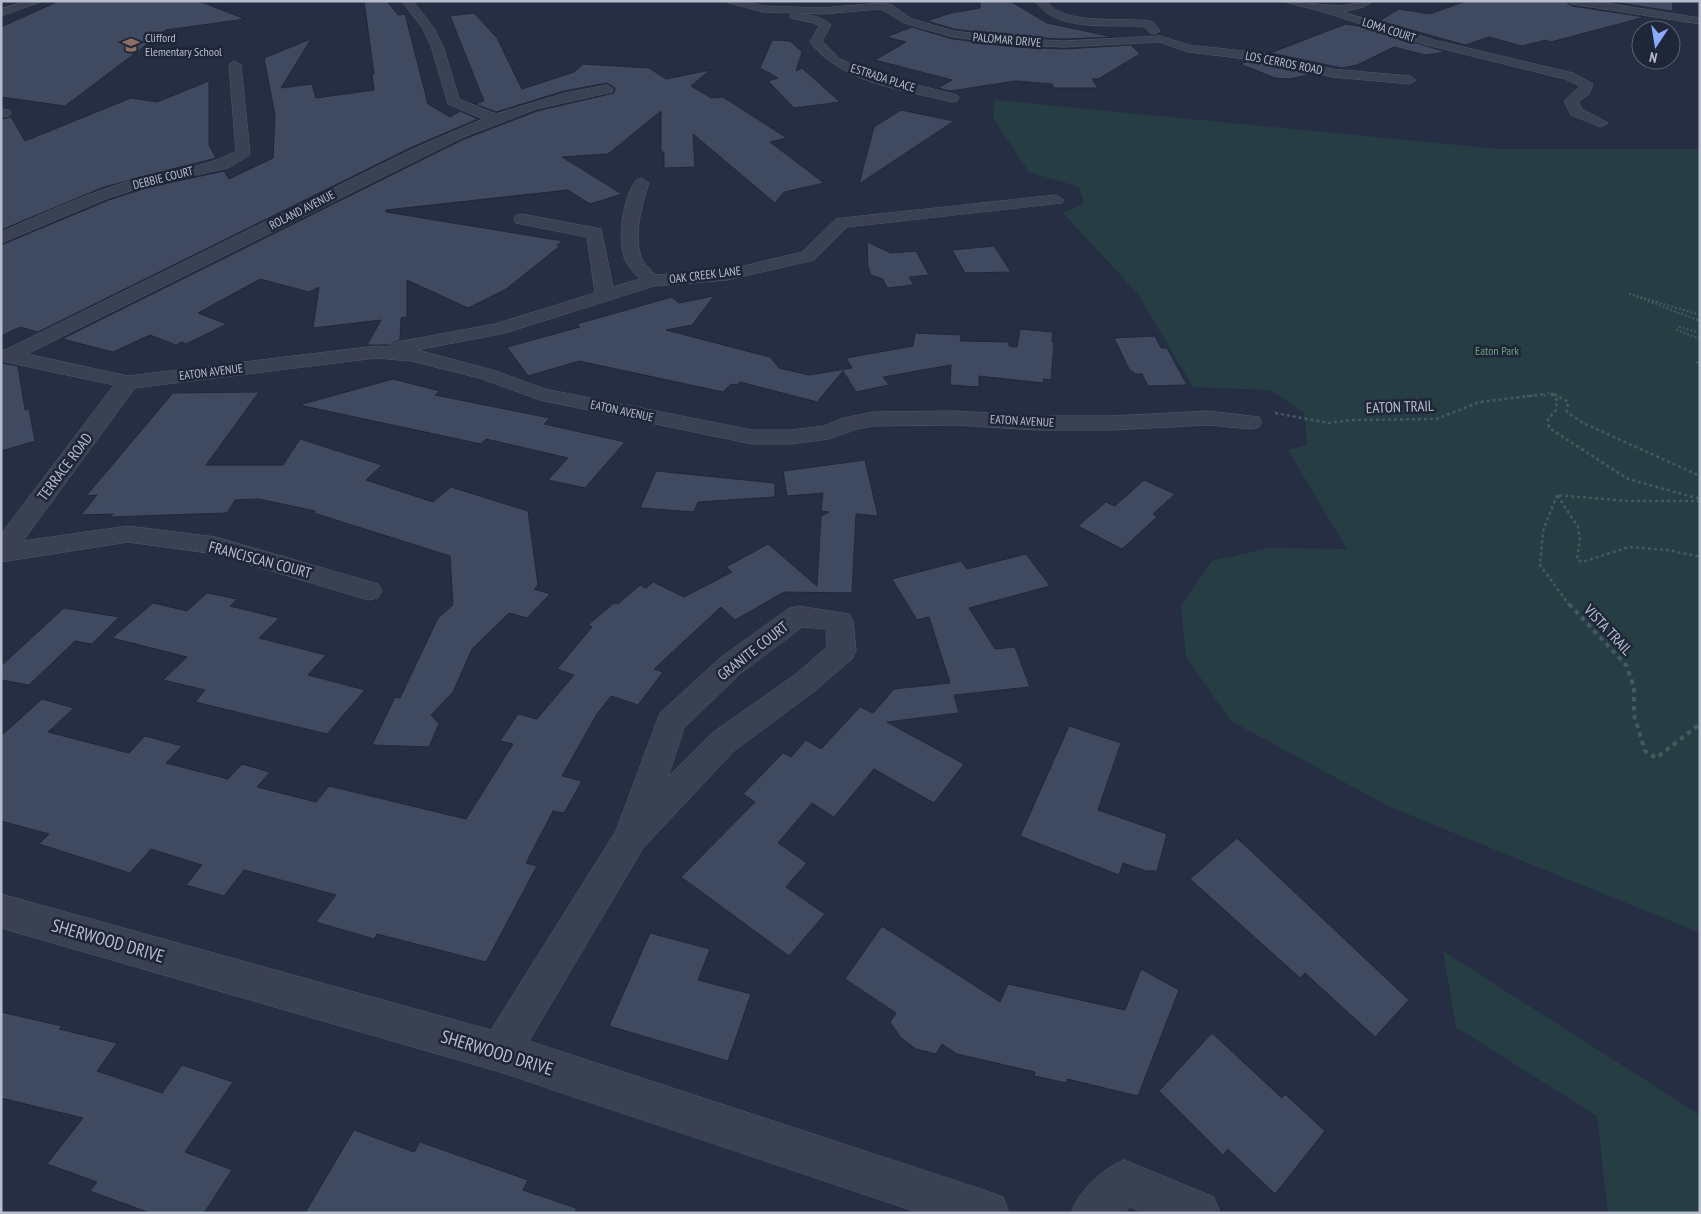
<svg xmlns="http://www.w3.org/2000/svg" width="1701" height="1214" viewBox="0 0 1701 1214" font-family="'PT Sans Narrow',sans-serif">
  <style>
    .green { fill: #273d44 }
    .building { fill: #3f4960; stroke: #20283a }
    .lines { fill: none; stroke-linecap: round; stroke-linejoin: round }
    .minor-casing { stroke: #52596a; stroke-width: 1 }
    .path-far2 { stroke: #455a60; stroke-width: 2; stroke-dasharray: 2 2; stroke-linecap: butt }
    .path-far1 { stroke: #455a60; stroke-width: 2.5; stroke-dasharray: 3 3; stroke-linecap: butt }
    .path { stroke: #455a60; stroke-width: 4; stroke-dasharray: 4.5 4.5; stroke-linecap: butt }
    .minor { fill: #3a4153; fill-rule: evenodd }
    .labels { text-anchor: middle; stroke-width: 5; stroke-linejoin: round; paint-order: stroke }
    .far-street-label { font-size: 12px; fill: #b7bdcc; stroke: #1e2638 }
    .far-poi-label { font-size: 12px; fill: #b7bdcc; stroke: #1e2638; text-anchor: start }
    .far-park-label { font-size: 12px; fill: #6d9e7e; stroke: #1e2638 }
    .street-label { font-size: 15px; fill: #b7bdcc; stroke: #1e2638 }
    .near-street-label { font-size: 18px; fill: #b7bdcc; stroke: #1e2638 }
  </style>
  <rect width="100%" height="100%" fill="#252e43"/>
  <path class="green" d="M995,100L1499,149H1700V933L1390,807L1231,721L1186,657L1181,605L1212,561L1268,548L1347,549L1288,450L1307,445L1304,413L1270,390L1193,387L1138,294L1063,213L1084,204L1079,187L1029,172L993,118Z
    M1443,951L1700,1115V1213H1608L1597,1116L1456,1027Z"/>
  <path class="building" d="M59,1H199L245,19L166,30L65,106L1,97V27Z
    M364,1H387L398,15L405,14L428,104L450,117L460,111L478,119L412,147L38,332L20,327L1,336V245L109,200L149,187L224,171L229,179L273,158L275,115L264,58L311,39L281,88L312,84L316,98L374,90L372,74H374Z
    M980,1H1010L1047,23L1113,37L1064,39L1017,37L954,29L927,21L951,13L980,8Z
    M1466,1H1565L1572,6L1645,17L1551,42L1546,40L1522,46L1489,37L1465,45L1379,21L1399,9L1430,14Z
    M1607,1H1672L1673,10L1670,11Z
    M474,13L497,38L522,89L574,72L583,64L649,68L666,79L710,70L691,86L711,98L723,97L787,138L770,142L824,183L784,192L775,203L693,134L695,167L664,168V152H661V111L608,154L562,157L622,194L590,204L568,190L386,210V212L563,241L557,245L560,246L506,289L468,308L407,280V317L401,318L400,340L387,345H367L381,320L313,328L319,287L309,292L260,279L198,313L227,324L186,344L182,342L176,345L150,335L113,352L62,339L462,140L537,111L614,93L615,88L607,83L564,91L496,112L475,104L484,101L450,16Z
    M1346,24L1364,27L1446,52L1425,55L1394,47L1357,65L1342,68L1270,53Z
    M912,27L953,39L1017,47L1064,49L1131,45L1140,54L1098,79H1092L1098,88H1054L1052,84L1016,81L950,91L938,88L952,80L875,60L906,42L886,37Z
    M772,40L790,41L802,52L796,71L802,68L840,102L794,108L768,81L778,78L760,68Z
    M1249,61L1263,63L1312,74L1290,79L1275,78L1240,64Z
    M209,81V145L216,158L104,187L1,230V119L11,117L25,141L131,98L157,102Z
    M901,110L954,121L859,184L874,127Z
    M867,242L891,253L916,251L929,275L909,277L914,285L887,288L883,279L871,275L868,267Z
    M994,246L1011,272L965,273L952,250Z
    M714,296L692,325L666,330L770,357L779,368L809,375L852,368L846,358L913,346L915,333L961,335L960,341L1009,342V346L1017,347L1020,329L1053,332L1052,342H1054L1051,380L1044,379L1043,383L979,376V387L950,385L951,365L883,377L889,385L856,392L843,371L817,402L740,382L737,385L731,384L723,392L579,361L528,376L507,347L580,327L577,324L672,297L679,303Z
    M1155,336L1161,348H1167L1187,385L1148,386L1142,374H1134L1133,371H1130L1114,338Z
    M1,363L18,366L25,410L29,409L35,441L1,451Z
    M393,379L440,391L435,395L550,418L544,424L625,442L585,488L548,480L568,458L486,439L481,444L299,405Z
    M259,392L206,465H283L300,439L382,465L366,480L433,502L451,487L528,511L538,585L534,589L550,594L527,618L509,613L472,649L453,692L431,715L439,724L429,747L372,745L395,697L400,698L438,618L453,605L450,556L314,513L315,511L259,499L235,500L227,513L110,517L113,514L81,515L97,495L86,496L173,393Z
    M865,460L878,516L856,514L852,593L784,592L735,620L721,607L654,669L663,672L638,705L611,696L597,714L562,776L582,781L564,813L553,811L526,863L537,866L486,962L377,934L374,939L316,922L336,895L244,870L224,896L186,885L202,865L151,849L130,873L39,844L49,834L1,821V736L42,699L74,708L48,732L129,753L145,736L182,746L166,763L228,779L242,764L270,772L257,787L316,802L329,786L466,819L513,744L500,741L518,714L537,719L574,675L557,669L592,627L588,625L614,603L618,604L640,585L646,588L653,582L684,597L732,572L726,567L768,544L817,586L821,516L829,512L821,511L823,493L787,496L783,471Z
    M656,471L775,483V497L698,502L694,512L640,508Z
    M1144,480L1175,494L1153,514L1157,517L1122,549L1078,526L1106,502L1115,506Z
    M1026,554L1050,586L969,608L995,649L1015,647L1030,687L954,695L959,713L887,722L964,764L934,803L874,769L834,817L812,803L778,843L807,863L786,887L825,914L789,956L681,877L755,802L743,794L783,753L791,757L806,740L821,749L860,707L873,713L894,689L950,683L929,617L917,620L892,579L961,561L967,569Z
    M207,593L237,599L230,606L279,618L259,638L326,655L308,675L365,690L327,734L195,702L205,690L163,680L187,657L112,638L153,603L187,611Z
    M64,608L119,617L92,644L75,641L29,685L1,680V666Z
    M1069,726L1121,743L1098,810L1167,834L1157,871H1146L1123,863L1119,875L1020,836Z
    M1237,838L1409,1000L1375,1037L1305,973L1300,978L1190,879Z
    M882,926L1000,1002L1008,984L1125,1010L1141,969L1179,990L1138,1096L1067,1079V1083L1034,1076L1035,1072L957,1054L942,1044L936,1054L916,1049L901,1038L890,1022L896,1013L845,979Z
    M650,933L710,949L698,980L751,994L728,1061L609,1026Z
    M1,1012L62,1026L59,1029L117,1043L97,1071L162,1093L182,1065L233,1082L185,1152L232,1170L204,1213H150L90,1191L97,1182L47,1164L83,1118L1,1098Z
    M1212,1033L1282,1098L1285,1094L1325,1131L1275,1194L1228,1149L1223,1155L1159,1091Z
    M354,1130L414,1152L420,1142L528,1180L523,1190L576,1208V1213H305Z"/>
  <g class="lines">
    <g class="minor-casing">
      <path id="minor" d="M27,1H43L1,16V9Z
        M402,1H413L434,28L444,49L459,99L496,114L565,93L607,85L613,89L612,92L536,109L461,138L27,354L128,376L376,346L388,347L390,344L397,342L495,324L595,293L587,237L516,223L514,219L516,215L522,214L601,229L613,287L640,279C632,272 625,263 623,253C618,232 624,197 636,180L641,178L649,183C642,204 632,239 643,261C646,266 652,271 656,275L727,270L802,252L836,219L842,218L1056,195L1064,200L1062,203L847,227L814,260L727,280L654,286L505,333L417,350L493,370L545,389L752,430H791L824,426L843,418L873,412L954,411L1037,416H1111L1208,411L1259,417L1262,422L1259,427L1251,429L1208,425L1111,430H1037L954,425L873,426L857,429L829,439L791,444H752L540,400L479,378L411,361L376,358L135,388L23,541L128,526L216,537L378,584L382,591L378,598L368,600L215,554L128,542L1,562V534L114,385L1,361V349L5,350L413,149L483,119L448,104L432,49L423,29Z
        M723,1H743L763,6L822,8L881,3L892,5L912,19L954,31L1017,39L1064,41L1160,36L1189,45L1263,53L1332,69L1410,76L1416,80L1410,84L1332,77L1263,61L1188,52L1159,42L1064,47L1017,45L953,37L904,23L881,9L822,14L799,13C810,16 822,16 831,25L822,41L840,59L881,76L957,95L959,98L957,101L952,102C904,90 841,83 810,42L819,26L814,23L791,18L790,16L793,13L763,12Z
        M1035,1H1046C1064,26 1121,17 1149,21L1153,22L1160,31L1154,34L1150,33L1145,27C1110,23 1058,34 1035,1Z
        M1282,1L1339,6L1374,1L1363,7L1343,12L1434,40L1573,73L1593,84L1589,94L1578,102L1582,109L1608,123L1601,127L1571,115L1564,101L1580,86L1565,79L1427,45L1320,11Z
        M1567,1H1594L1700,18V24L1572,4Z
        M235,61L241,65L250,153L248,156L228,168L149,185L108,198L1,243V232C47,212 92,191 140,178C173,169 206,168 236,151L229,65Z
        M1,109L9,110L11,113L9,116L1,117Z
        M798,606L849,614L853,621L856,651L852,659L816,690L734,751L643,848L529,1041L987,1191L1003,1197L1009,1213H920L500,1072L1,928V894L491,1030L616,831L660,713L720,658L788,609ZM803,627L826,629L827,647L796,674L712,733L668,777L684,728L740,674Z
        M1124,1160L1214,1197L1220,1213H1145L1130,1207L1124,1213H1071C1080,1189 1101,1170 1124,1160Z"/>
    </g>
    <path class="path-far2" d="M1700,315L1630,294L1700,321
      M1700,333L1680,327L1677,330L1700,339
      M1700,362H1696L1700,365
      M1552,393L1557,396
      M1523,396H1536
      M1544,396L1549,392L1553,396"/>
    <path class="path-far1" d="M1551,394L1557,400L1556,410L1548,419L1549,428L1628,479L1700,499
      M1554,394L1568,402L1567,412L1583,423L1700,476
      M1275,413L1329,423L1350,420L1436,419L1480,402L1545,394
      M1557,495L1543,531L1540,565L1570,606
      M1700,501H1629L1557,495L1578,527L1580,539L1577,559L1582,562L1629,547L1668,550L1700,557"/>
    <path class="path" d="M1569,604L1626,665L1634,687V715L1645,751L1656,758L1700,724"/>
    <use href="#minor" class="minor"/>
  </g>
  <defs>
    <g id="school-bare" transform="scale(1.35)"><path d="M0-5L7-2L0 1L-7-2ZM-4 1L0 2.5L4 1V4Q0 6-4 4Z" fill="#8d6e63" stroke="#1e2638" stroke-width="2.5" paint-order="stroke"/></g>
  </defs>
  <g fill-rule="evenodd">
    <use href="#school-bare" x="131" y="45"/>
  </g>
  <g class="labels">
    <g class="far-street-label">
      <text transform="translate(1389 30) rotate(18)" y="4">LOMA COURT</text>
      <text transform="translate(1007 40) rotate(5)" y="4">PALOMAR DRIVE</text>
      <text transform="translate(1284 63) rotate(11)" y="4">LOS CERROS ROAD</text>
      <text transform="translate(883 78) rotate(18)" y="4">ESTRADA PLACE</text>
      <text transform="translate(163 178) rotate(-14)" y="4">DEBBIE COURT</text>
      <text transform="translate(302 210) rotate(-27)" y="4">ROLAND AVENUE</text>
      <text transform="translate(705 275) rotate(-7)" y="4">OAK CREEK LANE</text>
      <text transform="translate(211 372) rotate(-7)" y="4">EATON AVENUE</text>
      <text transform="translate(622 411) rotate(12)" y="4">EATON AVENUE</text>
      <text transform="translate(1022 421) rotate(3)" y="4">EATON AVENUE</text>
    </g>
    <g class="far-poi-label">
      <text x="145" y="42">Clifford<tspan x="145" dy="14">Elementary School</tspan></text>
    </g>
    <g class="far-park-label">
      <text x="1497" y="355">Eaton Park</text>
    </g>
    <g class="street-label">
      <text transform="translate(1400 407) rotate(-2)" y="5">EATON TRAIL</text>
      <text transform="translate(65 467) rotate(-53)" y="5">TERRACE ROAD</text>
      <text transform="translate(260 560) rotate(15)" y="5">FRANCISCAN COURT</text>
      <text transform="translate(1608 630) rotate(47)" y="5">VISTA TRAIL</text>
      <text transform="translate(753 651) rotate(-38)" y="5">GRANITE COURT</text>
    </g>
    <g class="near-street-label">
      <text transform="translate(108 941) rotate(16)" y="6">SHERWOOD DRIVE</text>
      <text transform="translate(497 1053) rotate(17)" y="6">SHERWOOD DRIVE</text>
    </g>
  </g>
  <rect width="1701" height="1214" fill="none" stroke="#b7bdcc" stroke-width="5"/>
  <g transform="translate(1656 45) rotate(192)"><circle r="24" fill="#1e2638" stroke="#5b6273"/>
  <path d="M0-4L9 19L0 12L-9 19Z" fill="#8baafd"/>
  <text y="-8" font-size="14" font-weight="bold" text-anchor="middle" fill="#b7bdcc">N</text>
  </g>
</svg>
